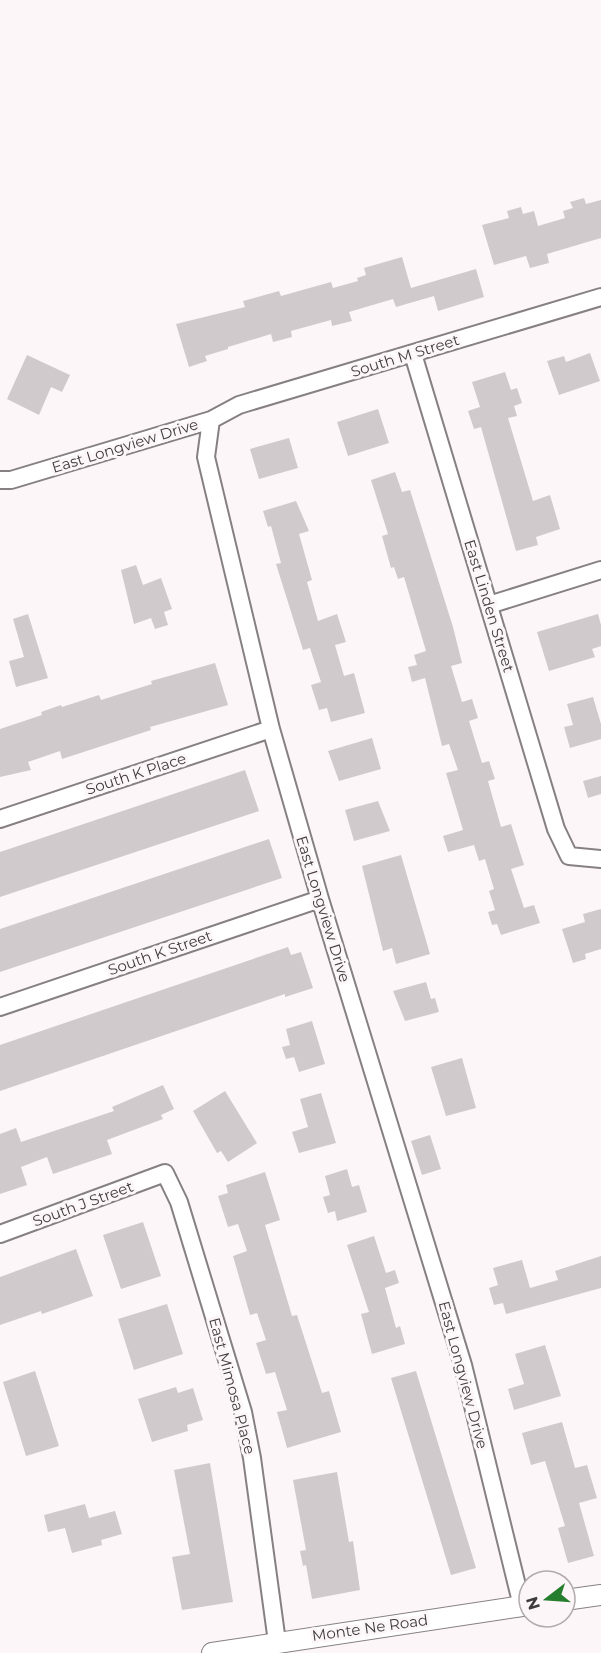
<svg xmlns="http://www.w3.org/2000/svg" width="601" height="1653" viewBox="0 0 601 1653" font-family="Montserrat,sans-serif">
  <style>
    .building { fill: #d1cacd }
    .lines { fill: none; stroke-linecap: round; stroke-linejoin: round }
    .minor-casing { stroke: #868082; stroke-width: 20 }
    .tertiary-casing { stroke: #868082; stroke-width: 22 }
    .minor { stroke: #fff; stroke-width: 16 }
    .tertiary { stroke: #fff; stroke-width: 20 }
    .labels { text-anchor: middle; stroke-width: 6; stroke-linejoin: round; paint-order: stroke }
    .street-label { font-size: 15px; fill: #3e3b3c; stroke: #fdf6f8 }
  </style>
  <rect width="100%" height="100%" fill="#fdf6f8"/>
  <path class="building" d="M584,198L586,204L601,200V238L547,254L549,263L530,268L526,256L494,265L482,225L509,218L507,211L521,207L523,214L534,211L538,226L565,218L563,211L573,208L570,202Z
    M402,257L411,288L476,269L484,297L438,311L434,296L396,307L393,299L349,312L352,321L332,326L331,320L291,331L292,337L273,342L271,334L228,347V349L205,356L207,361L189,367L176,324L245,307L243,301L279,291L281,296L331,282L333,288L358,281L357,278L366,275L364,268Z
    M590,353L600,381L559,395L547,361L564,356L566,362Z
    M27,355L70,375L62,392L51,387L39,415L7,399Z
    M505,372L511,390L517,388L522,403L514,406L517,416L508,418L533,501L550,495L560,529L536,537L538,545L516,551L481,427L474,429L468,411L480,407L472,382Z
    M378,409L389,443L348,456L337,422Z
    M289,438L298,468L259,479L250,449Z
    M395,472L402,492L410,490L453,627L462,663L451,666L462,702L472,699L478,718L469,721L482,763L489,761L495,779L488,781L501,827L511,824L524,865L511,869L524,908L534,905L540,923L501,935L497,924L492,925L488,912L495,910L489,891L494,889L485,859L479,861L474,845L448,852L443,836L463,830L446,773L458,770L449,744L442,746L425,678L412,682L408,667L417,665L414,655L426,651L404,577L398,579L394,567L391,568L382,536L388,534L371,480Z
    M296,501L309,531L299,534L312,580L307,582L318,621L337,614L346,642L335,645L344,676L354,673L365,713L331,722L327,708L319,710L311,685L321,682L310,648L303,650L276,564L281,563L271,526L268,527L263,511Z
    M136,565L143,585L161,578L172,609L164,612L168,625L155,629L151,618L134,624L121,570Z
    M28,614L48,678L16,687L9,661L24,657L13,619Z
    M598,614L601,625V646L592,649L595,657L549,671L537,632Z
    M215,663L228,705L150,727L151,730L62,759L60,751L28,762L31,770L0,777V729L42,715L41,712L61,705L62,707L99,695L101,700L152,684L151,681Z
    M593,697L601,724V739L570,748L564,727L573,725L567,704Z
    M372,738L381,769L339,781L328,751Z
    M245,770L259,811L0,897V852Z
    M601,776V794L588,798L583,781Z
    M378,801L390,831L354,841L345,810Z
    M269,839L282,878L0,972V929Z
    M401,855L430,954L396,964L392,948L383,951L362,866Z
    M601,909V949L585,954L586,959L573,963L562,929L585,922L583,914Z
    M288,947L291,955L301,952L313,988L285,997V994L0,1091V1045Z
    M426,982L431,999L435,998L439,1012L405,1021L393,991Z
    M312,1021L325,1064L299,1072L294,1057L286,1059L282,1047L290,1045L286,1029Z
    M462,1058L476,1108L446,1116L431,1067Z
    M163,1085L174,1109L161,1115L163,1119L107,1140L112,1154L53,1174L47,1157L21,1167L27,1185L0,1194V1134L16,1128L21,1142L114,1111L112,1107Z
    M225,1091L257,1143L228,1162L221,1151L217,1153L193,1111Z
    M321,1093L336,1143L299,1153L292,1132L308,1127L300,1099Z
    M430,1135L441,1169L422,1175L411,1141Z
    M347,1169L352,1187L359,1185L367,1212L337,1221L335,1211L328,1213L323,1197L330,1195L325,1176Z
    M265,1172L280,1220L265,1225L292,1316L297,1315L322,1393L329,1391L341,1432L287,1448L277,1412L287,1410L275,1372L266,1374L256,1343L266,1340L257,1313L250,1315L233,1256L247,1251L238,1224L228,1227L218,1196L228,1193L226,1185Z
    M143,1222L161,1276L121,1289L103,1235Z
    M374,1236L386,1273L395,1270L399,1283L385,1288L396,1328L400,1326L405,1344L372,1354L361,1314L369,1312L347,1245Z
    M76,1249L93,1296L42,1314L41,1311L0,1325V1277Z
    M601,1256V1288L506,1314L503,1303L494,1305L489,1288L498,1285L493,1268L522,1260L530,1288L558,1280L555,1271Z
    M167,1304L183,1354L134,1370L118,1319Z
    M545,1345L561,1396L514,1410L508,1389L524,1384L515,1354Z
    M35,1371L59,1446L26,1456L3,1382Z
    M416,1371L476,1568L451,1575L391,1378Z
    M176,1387L178,1393L193,1388L203,1420L187,1425L188,1431L152,1442L138,1399Z
    M562,1422L575,1468L587,1465L597,1498L579,1503L594,1556L568,1563L558,1528L565,1526L545,1461L531,1465L522,1433Z
    M210,1463L233,1602L182,1610L172,1557L190,1554L174,1470Z
    M337,1472L349,1542L353,1541L360,1590L312,1599L306,1565L303,1566L300,1551L306,1550L293,1480Z
    M85,1504L89,1518L115,1511L122,1534L101,1540L102,1545L72,1553L65,1528L48,1532L44,1515Z"/>
  <g class="lines">
    <g class="minor-casing">
      <path id="minor" d="M413,354L556,829L569,856L601,859
        M211,420L206,457L271,729L320,899L463,1365L522,1606
        M0,480H11L211,420L239,405L601,297
        M489,605L601,570
        M0,819L271,729
        M0,1007L320,899
        M0,1234L165,1173L179,1202L243,1412L252,1458L277,1642"/>
    </g>
    <g class="tertiary-casing">
      <path id="tertiary" d="M565,1600L601,1595
        M212,1653L529,1605"/>
    </g>
    <use href="#minor" class="minor"/>
    <use href="#tertiary" class="tertiary"/>
  </g>
  <g class="labels">
    <g class="street-label">
      <text transform="translate(405 356) rotate(-17)" y="5">South M Street</text>
      <text transform="translate(125 446) rotate(-17)" y="5">East Longview Drive</text>
      <text transform="translate(489 606) rotate(73)" y="5">East Linden Street</text>
      <text transform="translate(136 774) rotate(-18)" y="5">South K Place</text>
      <text transform="translate(323 909) rotate(73)" y="5">East Longview Drive</text>
      <text transform="translate(160 953) rotate(-19)" y="5">South K Street</text>
      <text transform="translate(83 1204) rotate(-20)" y="5">South J Street</text>
      <text transform="translate(463 1375) rotate(75)" y="5">East Longview Drive</text>
      <text transform="translate(232 1386) rotate(75)" y="5">East Mimosa Place</text>
      <text transform="translate(370 1628) rotate(-8)" y="5">Monte Ne Road</text>
    </g>
  </g>
  <g transform="translate(547 1599) rotate(253)"><circle r="28" fill="#fdf6f8" stroke="#b1abad" stroke-width="1.5"/>
  <path d="M0-4.5L10 22L0 15L-10 22Z" fill="#257e2d"/>
  <text y="-9" font-size="16" font-weight="bold" text-anchor="middle" fill="#3e3b3c">N</text>
  </g>
</svg>
